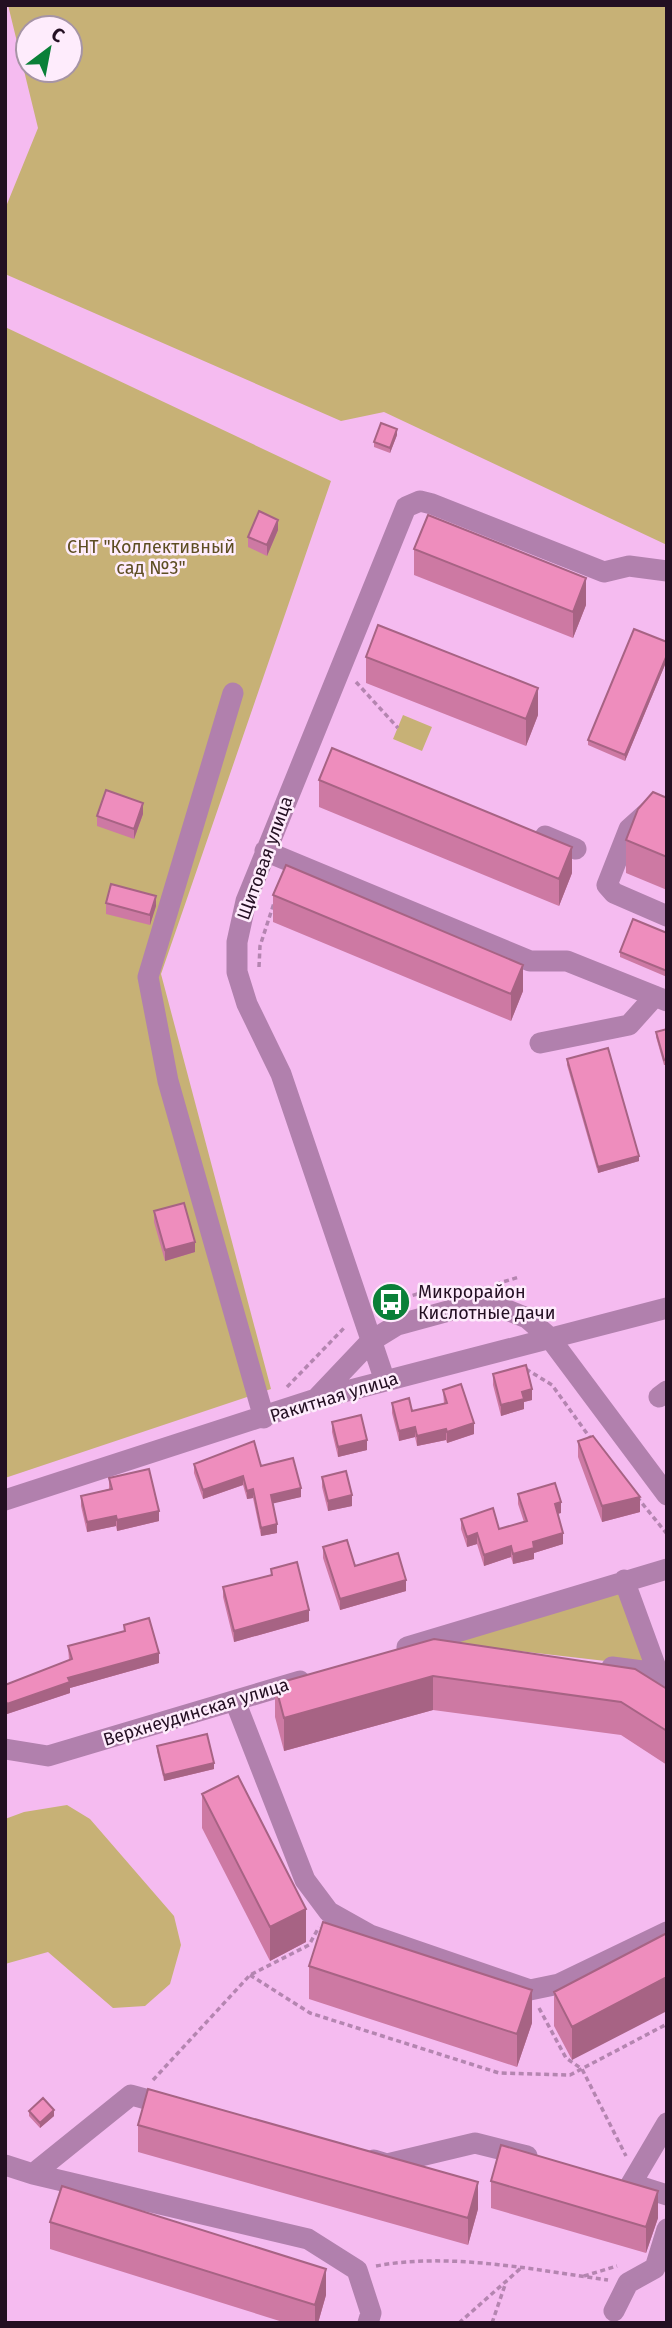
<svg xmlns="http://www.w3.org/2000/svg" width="672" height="2328" viewBox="0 0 672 2328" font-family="'Fira Sans',sans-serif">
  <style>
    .green { fill: #c7b176; fill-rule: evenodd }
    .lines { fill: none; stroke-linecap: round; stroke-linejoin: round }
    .path { stroke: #b485b0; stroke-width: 3.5; stroke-dasharray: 5 3.5; stroke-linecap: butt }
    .minor { stroke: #b180ad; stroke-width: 21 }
    .wall { fill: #cd79a3 }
    .shaded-wall { fill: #a76384 }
    .building { fill: #ee8dbd; stroke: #a76384; stroke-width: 2 }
    .labels { text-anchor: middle; stroke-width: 5; stroke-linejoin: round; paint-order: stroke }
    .park-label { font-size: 18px; fill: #5d4d22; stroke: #feecfc }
    .street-label { font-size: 18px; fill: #230f22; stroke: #feecfc }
    .poi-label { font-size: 18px; fill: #230f22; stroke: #feecfc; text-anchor: start }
  </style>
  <rect width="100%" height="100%" fill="#f5bbf0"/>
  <path class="green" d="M8,5H667V545L384,412L341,421L5,274V209L38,128ZM28,28H70V70H28Z
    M5,327L331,481L161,974L271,1389L5,1478Z
    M403,715L432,727L422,751L393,739Z
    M621,1591L649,1666L450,1643Z
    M67,1805L90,1819L174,1916L181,1945L170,1984L145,2006L113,2008L48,1952L5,1964V1819L24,1812Z"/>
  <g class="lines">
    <path class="path" d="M356,682L398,728
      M259,967L260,946L275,900
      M496,1284L519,1277
      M380,1305L431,1290L444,1291
      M526,1369L552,1385L591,1439
      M287,1387L345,1327
      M637,1497L667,1534
      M250,1975L310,2013L499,2073L570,2075L667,2024
      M539,2008L566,2058L582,2069L626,2156
      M153,2080L250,1975L309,1945L319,1927
      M376,2266C449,2252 536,2270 608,2280
      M584,2276L617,2266
      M459,2323L521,2268
      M492,2323L506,2282"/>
    <path class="minor" d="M233,693L148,977L168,1081L264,1418
      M667,813L649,811L629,829L607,885L614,893L667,916
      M545,836L576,849
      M265,851L530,961H567L667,1001
      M540,1043L629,1025L655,996
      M385,1381L281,1074L247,1004L237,972V942L246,901L406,507L420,501L432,504L604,572L629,566L667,571
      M659,1397L667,1391
      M316,1399L371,1341L397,1325L485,1301L527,1318L549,1337L667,1495
      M5,1500L316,1399L667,1308
      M624,1580L658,1673
      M407,1647L667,1569
      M612,1667L658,1673L667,1679
      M235,1701L305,1880L329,1912L370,1935L530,1990L559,1984L667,1932
      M5,1749L48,1756L300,1681
      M374,2160L387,2164L475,2143L527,2156
      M5,2165L33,2174L131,2095L171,2106
      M33,2174L308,2239L357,2270L371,2313L368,2323
      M631,2184L667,2123
      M632,2184L667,2195
      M614,2311L628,2283L655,2268L667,2229"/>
  </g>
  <path class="wall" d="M397,435L390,453L374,447V442Z
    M278,530L267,556L248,547V537Z
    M414,549L586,605L573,638L414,575Z
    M667,642V660L625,761L588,745V740Z
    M366,657L538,715L526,746L366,683Z
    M319,780L572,873L559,906L319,807Z
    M667,798V890L626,873V840Z
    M143,814L134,839L97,826V816Z
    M273,895L523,991L511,1021L273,922Z
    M106,903L156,906L150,925L106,914Z
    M667,933V977L620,957V952Z
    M667,1029V1065H664L656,1037V1032Z
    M567,1059L639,1161L598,1173L567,1065Z
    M154,1211L195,1252L165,1261L154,1222Z
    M493,1374L532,1400L524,1402V1409L501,1416L493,1385Z
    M443,1390L474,1434L447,1443L446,1440L417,1446L415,1437L399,1441L392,1413V1403L412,1411L444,1404Z
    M332,1422L367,1450L338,1457L332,1432Z
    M578,1441L640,1512L602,1522L578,1457Z
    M194,1464L261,1466L301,1497L272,1503L277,1533L261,1536L253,1498L247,1499L243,1485L203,1499L194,1473Z
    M322,1477L352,1506L328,1511L322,1487Z
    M109,1478L159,1521L117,1531L116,1526L87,1532L81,1506V1496L109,1489Z
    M518,1494L561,1513L558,1514L563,1544L534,1553V1559L513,1564L511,1557L484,1566L477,1544L467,1547L461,1529V1519L499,1529L524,1522L518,1504Z
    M323,1547L355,1566L406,1591L340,1610L323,1558Z
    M271,1569L309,1621L234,1642L223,1597V1587L271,1575Z
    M124,1625L159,1663L70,1688V1693L7,1714L5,1710V1685L69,1660L68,1646L124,1631Z
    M434,1639L667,1689V1765L621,1735L433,1710L284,1751L275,1717V1684Z
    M157,1746L214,1769L164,1781L157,1751Z
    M202,1794L306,1942L270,1961L202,1828Z
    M667,1933L572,2060L554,2026V1992Z
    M309,1966L532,2023L517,2067L309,1999Z
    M29,2111L54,2116L40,2128L29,2116Z
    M138,2125L478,2209L468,2245L138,2152Z
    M491,2181L658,2218L646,2253L491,2208Z
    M50,2222L326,2295L318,2323H286L50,2249Z"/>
  <path class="shaded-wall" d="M397,429V435L390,453V448Z
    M278,520V530L267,556V545Z
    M586,578V605L573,638V612Z
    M667,655V660L625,761V755Z
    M538,688V715L526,746V719Z
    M143,803V814L134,839V829Z
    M572,847V873L559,906V879Z
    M156,896V906L150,925V915Z
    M523,965V991L511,1021V994Z
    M639,1156V1161L598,1173V1167Z
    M195,1242V1252L165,1261V1250Z
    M532,1389V1400L524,1402V1409L501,1416V1405L522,1392Z
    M474,1423V1434L447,1443V1432Z
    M415,1427V1437L399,1441V1431Z
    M446,1429V1440L417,1446V1436Z
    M367,1440V1450L338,1457V1447Z
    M243,1476V1485L203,1499V1490Z
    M301,1488V1497L271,1504V1495Z
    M253,1489V1498L247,1499V1491Z
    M352,1495V1506L328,1511V1501Z
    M640,1497V1512L602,1522V1506Z
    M561,1502V1513L555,1514V1504Z
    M159,1511V1521L117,1531V1520Z
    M116,1516V1526L87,1532V1522Z
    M277,1524V1533L261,1536V1528Z
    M477,1533V1544L467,1547V1537Z
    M563,1533V1544L534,1553V1559L513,1564V1554L533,1542Z
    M511,1546V1557L484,1566V1555Z
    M406,1580V1591L340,1610V1599Z
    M309,1610V1621L234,1642V1631Z
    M159,1653V1663L70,1688V1693L7,1714V1704L68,1678Z
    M433,1676V1710L284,1751V1718Z
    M214,1763V1769L164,1781V1775Z
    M306,1909V1942L270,1961V1927Z
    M667,1977V2011L572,2060V2027Z
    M532,1990V2023L517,2067V2034Z
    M54,2110V2116L40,2128V2123Z
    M478,2182V2209L468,2245V2218Z
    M658,2191V2218L646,2253V2227Z
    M326,2269V2295L318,2323H315V2305Z"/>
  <path class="building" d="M381,423L397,429L390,448L374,442Z
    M259,511L278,520L267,545L248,537Z
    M428,515L586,578L573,612L414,549Z
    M378,625L538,688L526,719L366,657Z
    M634,629L667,642V655L625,755L588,740Z
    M332,748L572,847L559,879L319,780Z
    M106,790L143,803L134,829L97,816Z
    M653,792L667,798V857L626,840L638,809Z
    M286,865L523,965L511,994L273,895Z
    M111,884L156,896L150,915L106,903Z
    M633,919L667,933V971L620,952Z
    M667,1029V1059L664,1060L656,1032Z
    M608,1048L639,1156L598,1167L567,1059Z
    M184,1203L195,1242L165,1250L154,1211Z
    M526,1365L532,1389L522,1392L524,1399L501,1405L493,1374Z
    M461,1384L474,1423L447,1432L446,1429L417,1436L415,1427L399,1431L392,1403L409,1398L412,1411L447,1403L443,1390Z
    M361,1415L367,1440L338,1447L332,1422Z
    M593,1436L640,1497L602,1506L578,1441Z
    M254,1441L261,1466L293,1458L301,1488L271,1495L277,1524L261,1528L253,1489L247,1491L243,1476L203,1490L194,1464Z
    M149,1469L159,1511L117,1520L116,1516L87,1522L81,1496L112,1489L109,1478Z
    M346,1471L352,1495L328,1501L322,1477Z
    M555,1483L561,1502L555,1504L563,1533L533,1542L534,1548L513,1554L511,1546L484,1555L477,1533L467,1537L461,1519L493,1508L499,1529L527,1521L518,1494Z
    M347,1540L355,1566L398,1553L406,1580L340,1599L323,1547Z
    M297,1562L309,1610L234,1631L223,1587L272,1575L271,1569Z
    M149,1618L159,1653L68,1678L70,1682L7,1704L5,1699V1685L72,1659L68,1646L125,1631L124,1625Z
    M434,1639L635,1669L667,1689V1731L621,1702L433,1676L284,1718L275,1684Z
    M207,1734L214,1763L164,1775L157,1746Z
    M238,1776L306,1909L270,1927L202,1794Z
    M323,1922L532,1990L517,2034L309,1966Z
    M667,1933V1977L572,2027L554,1992Z
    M148,2089L478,2182L468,2218L138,2125Z
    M43,2098L54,2110L40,2123L29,2111Z
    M501,2145L658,2191L646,2227L491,2181Z
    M62,2186L326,2269L315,2305L50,2222Z"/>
  <defs>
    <g id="bus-disc" transform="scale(2.0125)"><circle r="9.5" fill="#0a8038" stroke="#feecfc"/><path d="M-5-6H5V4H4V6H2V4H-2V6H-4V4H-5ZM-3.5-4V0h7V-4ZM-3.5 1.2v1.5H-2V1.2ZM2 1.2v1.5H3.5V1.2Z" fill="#fff"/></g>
  </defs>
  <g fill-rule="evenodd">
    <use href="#bus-disc" x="391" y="1302"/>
  </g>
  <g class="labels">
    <g class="park-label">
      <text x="151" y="553">СНТ "Коллективный<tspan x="151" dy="21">сад №3"</tspan></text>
    </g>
    <g class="street-label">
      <text transform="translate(265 858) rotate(-70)" y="6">Щитовая улица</text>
      <text transform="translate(334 1397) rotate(-17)" y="6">Ракитная улица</text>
      <text transform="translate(196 1712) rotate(-17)" y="6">Верхнеудинская улица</text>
    </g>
    <g class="poi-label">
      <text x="418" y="1298">Микрорайон<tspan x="418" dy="21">Кислотные дачи</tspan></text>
    </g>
  </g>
  <rect width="672" height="2328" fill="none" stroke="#230f22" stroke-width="14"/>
  <g transform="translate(49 49) rotate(32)"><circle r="33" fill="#feecfc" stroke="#a694a5" stroke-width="2"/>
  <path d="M0-5L12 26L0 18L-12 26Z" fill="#0a8038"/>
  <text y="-10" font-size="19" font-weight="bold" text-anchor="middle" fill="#230f22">С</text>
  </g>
</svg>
